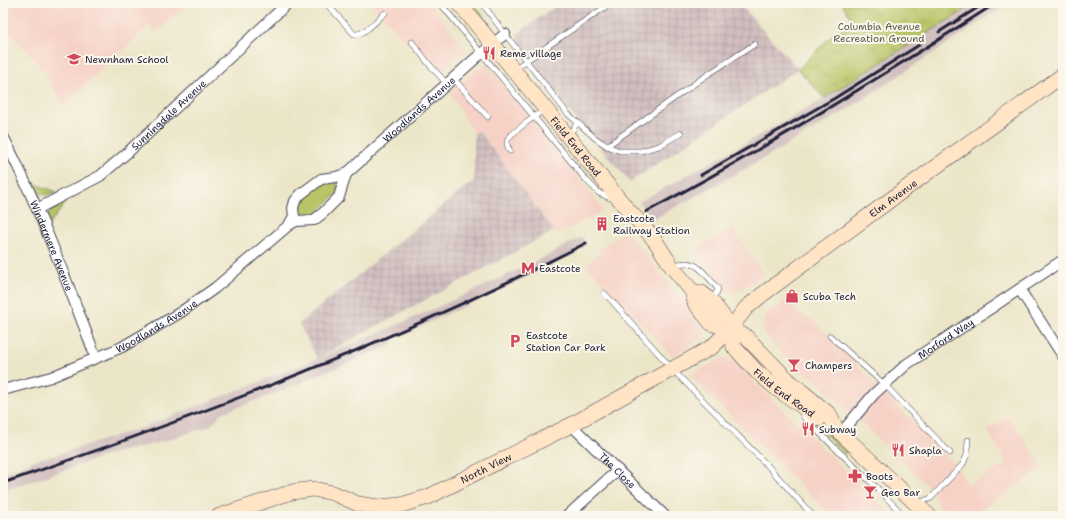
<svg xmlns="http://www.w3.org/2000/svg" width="1066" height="519" viewBox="0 0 1066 519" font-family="'Shantell Sans',sans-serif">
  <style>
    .built { fill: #f6d1c6 }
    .industrial { fill: url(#industrial-grid) }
    .railway { fill: #d1bfbf }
    .grass { fill: #b8c466; stroke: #6d7350 }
    .park { fill: url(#park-crowns); stroke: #6d7350 }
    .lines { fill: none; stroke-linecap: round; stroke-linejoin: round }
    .lane-casing { stroke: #403f50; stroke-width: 6 }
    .street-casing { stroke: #403f50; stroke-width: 12 }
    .secondary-casing { stroke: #403f50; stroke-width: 16 }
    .lane { stroke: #fff; stroke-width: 5 }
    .street { stroke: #fff; stroke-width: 10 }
    .secondary { stroke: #ffe4c6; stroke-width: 15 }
    .rail { stroke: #22223b; stroke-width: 3 }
    .secondary-bridge-casing { stroke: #403f50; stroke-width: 16; stroke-linecap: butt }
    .secondary-bridge { stroke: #ffe4c6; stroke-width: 15 }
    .labels { text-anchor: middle; stroke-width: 4; stroke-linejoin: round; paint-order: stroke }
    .park-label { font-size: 10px; fill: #565b4a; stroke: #fbf7ec }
    .poi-label { font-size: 10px; fill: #22223b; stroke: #fbf7ec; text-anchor: start }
    .street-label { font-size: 10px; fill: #22223b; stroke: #fbf7ec }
  </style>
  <defs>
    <pattern id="industrial-grid" width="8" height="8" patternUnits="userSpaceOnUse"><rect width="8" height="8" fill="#d1bfbf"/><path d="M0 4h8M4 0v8" fill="none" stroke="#b3a4a5"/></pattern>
    <pattern id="park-crowns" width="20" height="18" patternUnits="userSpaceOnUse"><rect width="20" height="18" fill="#b8c466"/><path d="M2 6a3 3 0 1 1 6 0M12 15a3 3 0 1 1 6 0" fill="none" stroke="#9ea859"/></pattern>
  </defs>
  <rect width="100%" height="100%" fill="#fbf7ec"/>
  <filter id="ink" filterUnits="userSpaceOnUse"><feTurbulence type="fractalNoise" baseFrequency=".025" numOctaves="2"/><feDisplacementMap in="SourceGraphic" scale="8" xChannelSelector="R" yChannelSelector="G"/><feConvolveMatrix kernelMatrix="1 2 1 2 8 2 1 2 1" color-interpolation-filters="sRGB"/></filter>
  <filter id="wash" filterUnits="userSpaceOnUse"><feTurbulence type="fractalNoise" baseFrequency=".012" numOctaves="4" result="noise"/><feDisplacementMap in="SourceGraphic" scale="16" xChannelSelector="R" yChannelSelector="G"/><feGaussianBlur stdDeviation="0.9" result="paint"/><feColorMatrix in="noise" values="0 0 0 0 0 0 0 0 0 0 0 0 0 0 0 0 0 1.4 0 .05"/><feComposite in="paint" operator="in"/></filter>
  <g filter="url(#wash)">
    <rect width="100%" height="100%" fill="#ece6c9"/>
    <path class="built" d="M3,3H188L156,32L149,26L64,105L46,74L22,45L3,27Z
      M371,3H429L466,50L437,75Z
      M486,63L593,196L603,210L592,217L557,234L479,131L474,134L449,91Z
      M732,228L764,275L732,294L695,250Z
      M625,231L666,280L705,331V335L673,357L586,265L601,252L599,249Z
      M787,299L798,313L813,320L957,467L967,486L1007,463L987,430L1009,417L1043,468L980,510L983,516H944L930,488L809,374L800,372L784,356L764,333L763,321L765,315Z
      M725,357L729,358L893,516H831L689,375Z"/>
    <path class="industrial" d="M560,3H739L798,69L630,182L526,61L517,34Z
      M479,131L554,231L317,358L299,324L474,180V134Z"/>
    <path class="railway" d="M976,3H1009L848,109L775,152L654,219L639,202L807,109Z
      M582,237L586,245L523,279L391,340L393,344L281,391L222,413L210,426L164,441L111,454L3,491V473L24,466L30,462L41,458L52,456L141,428L292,369L388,329L440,306L529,265Z"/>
    <path class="grass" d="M469,3H473L496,33H493Z
      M334,181L338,185V192L312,218C300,218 297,214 297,203L320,183Z
      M30,182L57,192C42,197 37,196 30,182Z
      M63,203L64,205L47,227C45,214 51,207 63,203Z
      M808,412L847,451L845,454L806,415Z"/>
    <path class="park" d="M842,3H976L824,98L798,69L831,36L853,22Z"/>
  </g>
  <g filter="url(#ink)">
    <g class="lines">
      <g class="lane-casing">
        <path id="lane" d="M326,3L354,34C364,36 378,19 385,13
          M440,3L587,181L599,193L610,198L612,197
          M482,3L505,34L568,114L595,138L607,146L620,151H641L659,146L681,133
          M412,42L429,64L447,84
          M514,69L611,3
          M453,78L488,117
          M569,135L578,122
          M607,146L704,77L755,44
          M510,151C508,148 507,145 507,141C508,135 538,114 544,110
          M673,266C696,256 704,273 718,289L717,292L711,300
          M604,293L611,300L673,370L767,465L813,516
          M830,336L884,384L950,453
          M800,410L805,419L878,489L904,516
          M919,503L931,498L963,464L967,455L968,440"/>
      </g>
      <g class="street-casing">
        <g id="street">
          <path id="s1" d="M3,136C39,207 68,284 96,358"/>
          <path id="s2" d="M37,209L100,176L127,153L288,3"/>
          <path id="s3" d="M289,225L294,216L293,208L295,201L301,194L321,179L336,177L346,174L476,58L505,34"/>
          <path d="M1020,290L1063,356"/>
          <path id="s4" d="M3,390L51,377L122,347L151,330L181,312L215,288L289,225L296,221L314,220L323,213L339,197L346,174"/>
          <path id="s5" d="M571,425L665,516"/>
          <path id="s6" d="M841,433L874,394L907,364L1063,260"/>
          <path d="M567,516L618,470"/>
        </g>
      </g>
      <g class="secondary-casing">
        <g id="secondary">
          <path id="s7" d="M459,3L628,210"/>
          <path d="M643,226L656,242L672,267L692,291L695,303L711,323L730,329L745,336L789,381L830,415L835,427L841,433L929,516"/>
          <path id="s8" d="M692,291L702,293L713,303L726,320L730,329L734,347L756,371L777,389L809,411L819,419"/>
          <path id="s9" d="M219,516L292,492L313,489L333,493L358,504L378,507L401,505L428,497L571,425L712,347L730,329L746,308L763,294L909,186L1063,75"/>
        </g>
      </g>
      <use href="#lane" class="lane"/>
      <use href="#street" class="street"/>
      <use href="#secondary" class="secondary"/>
      <path class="rail" d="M939,32L985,3
        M701,175L835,98L919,45
        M646,212C767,148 882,76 996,3
        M3,483C202,415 399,340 586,243"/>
      <g class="secondary-bridge-casing">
        <path id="secondary-bridge" d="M628,210L643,226"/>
      </g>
      <use href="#secondary-bridge" class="secondary-bridge"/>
    </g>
  </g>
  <defs>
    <g id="restaurant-bare" transform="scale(1.08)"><path d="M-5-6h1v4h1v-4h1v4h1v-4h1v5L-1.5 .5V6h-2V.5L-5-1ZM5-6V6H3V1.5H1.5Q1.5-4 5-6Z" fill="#d1495b" stroke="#fbf7ec" stroke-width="2.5" paint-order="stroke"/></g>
    <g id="school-bare" transform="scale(1.08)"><path d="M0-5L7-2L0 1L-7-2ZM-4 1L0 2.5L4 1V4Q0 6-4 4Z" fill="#d1495b" stroke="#fbf7ec" stroke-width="2.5" paint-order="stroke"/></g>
    <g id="building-bare" transform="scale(1.08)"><path d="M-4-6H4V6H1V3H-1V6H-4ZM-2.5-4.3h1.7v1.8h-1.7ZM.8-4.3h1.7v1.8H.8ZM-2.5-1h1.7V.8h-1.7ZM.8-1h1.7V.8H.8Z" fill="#d1495b" stroke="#fbf7ec" stroke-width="2.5" paint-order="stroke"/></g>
    <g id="metro-bare" transform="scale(1.08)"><path d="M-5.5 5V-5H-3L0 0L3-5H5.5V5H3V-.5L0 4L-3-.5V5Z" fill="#d1495b" stroke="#fbf7ec" stroke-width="2.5" paint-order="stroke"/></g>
    <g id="shop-bare" transform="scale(1.08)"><path d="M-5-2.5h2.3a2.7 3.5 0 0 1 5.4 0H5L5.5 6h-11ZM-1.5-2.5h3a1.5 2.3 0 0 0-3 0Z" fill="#d1495b" stroke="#fbf7ec" stroke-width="2.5" paint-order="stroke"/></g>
    <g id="parking-bare" transform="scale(1.08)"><path d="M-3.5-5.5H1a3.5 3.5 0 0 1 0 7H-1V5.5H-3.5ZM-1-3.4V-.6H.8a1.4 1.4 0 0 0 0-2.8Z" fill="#d1495b" stroke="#fbf7ec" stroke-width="2.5" paint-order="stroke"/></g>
    <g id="bar-bare" transform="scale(1.08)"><path d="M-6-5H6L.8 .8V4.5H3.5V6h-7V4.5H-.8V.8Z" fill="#d1495b" stroke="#fbf7ec" stroke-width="2.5" paint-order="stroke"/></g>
    <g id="pharmacy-bare" transform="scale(1.08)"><path d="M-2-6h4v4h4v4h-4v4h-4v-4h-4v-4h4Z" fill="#d1495b" stroke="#fbf7ec" stroke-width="2.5" paint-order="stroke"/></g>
  </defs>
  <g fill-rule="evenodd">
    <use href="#restaurant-bare" x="489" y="53"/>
    <use href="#school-bare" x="74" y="59"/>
    <use href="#building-bare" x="602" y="224"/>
    <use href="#metro-bare" x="528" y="268"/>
    <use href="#shop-bare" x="792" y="296"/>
    <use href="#parking-bare" x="515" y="341"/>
    <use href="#bar-bare" x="794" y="365"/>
    <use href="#restaurant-bare" x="808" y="429"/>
    <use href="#restaurant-bare" x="898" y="450"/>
    <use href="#pharmacy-bare" x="855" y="476"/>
    <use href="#bar-bare" x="870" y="492"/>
  </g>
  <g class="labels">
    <g class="park-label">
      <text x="879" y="30">Columbia Avenue<tspan x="879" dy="12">Recreation Ground</tspan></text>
    </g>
    <g class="poi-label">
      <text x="500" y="57">Reme village</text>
      <text x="85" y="63">Newnham School</text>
      <text x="613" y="222">Eastcote<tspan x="613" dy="12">Railway Station</tspan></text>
      <text x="539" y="272">Eastcote</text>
      <text x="803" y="300">Scuba Tech</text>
      <text x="526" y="339">Eastcote<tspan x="526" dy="12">Station Car Park</tspan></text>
      <text x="805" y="369">Champers</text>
      <text x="819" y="433">Subway</text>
      <text x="909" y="454">Shapla</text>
      <text x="866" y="480">Boots</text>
      <text x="881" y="496">Geo Bar</text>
    </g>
    <g class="street-label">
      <text dy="4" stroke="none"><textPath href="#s3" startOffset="183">Woodlands Avenue</textPath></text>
      <text dy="4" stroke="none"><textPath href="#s2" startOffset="163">Sunningdale Avenue</textPath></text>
      <text dy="4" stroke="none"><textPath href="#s7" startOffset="185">Field End Road</textPath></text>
      <text dy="4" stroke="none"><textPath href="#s9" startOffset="774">Elm Avenue</textPath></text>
      <text dy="4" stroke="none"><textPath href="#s1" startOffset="120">Windermere Avenue</textPath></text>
      <text dy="4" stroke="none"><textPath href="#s4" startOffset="167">Woodlands Avenue</textPath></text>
      <text dy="4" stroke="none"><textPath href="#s6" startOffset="142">Morford Way</textPath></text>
      <text dy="4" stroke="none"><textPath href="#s8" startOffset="143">Field End Road</textPath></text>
      <text dy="4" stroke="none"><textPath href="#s9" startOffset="282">North View</textPath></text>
      <text dy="4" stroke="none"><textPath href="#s5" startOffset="65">The Close</textPath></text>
    </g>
  </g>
  <rect width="1066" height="519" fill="none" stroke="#fbf7ec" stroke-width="16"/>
</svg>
